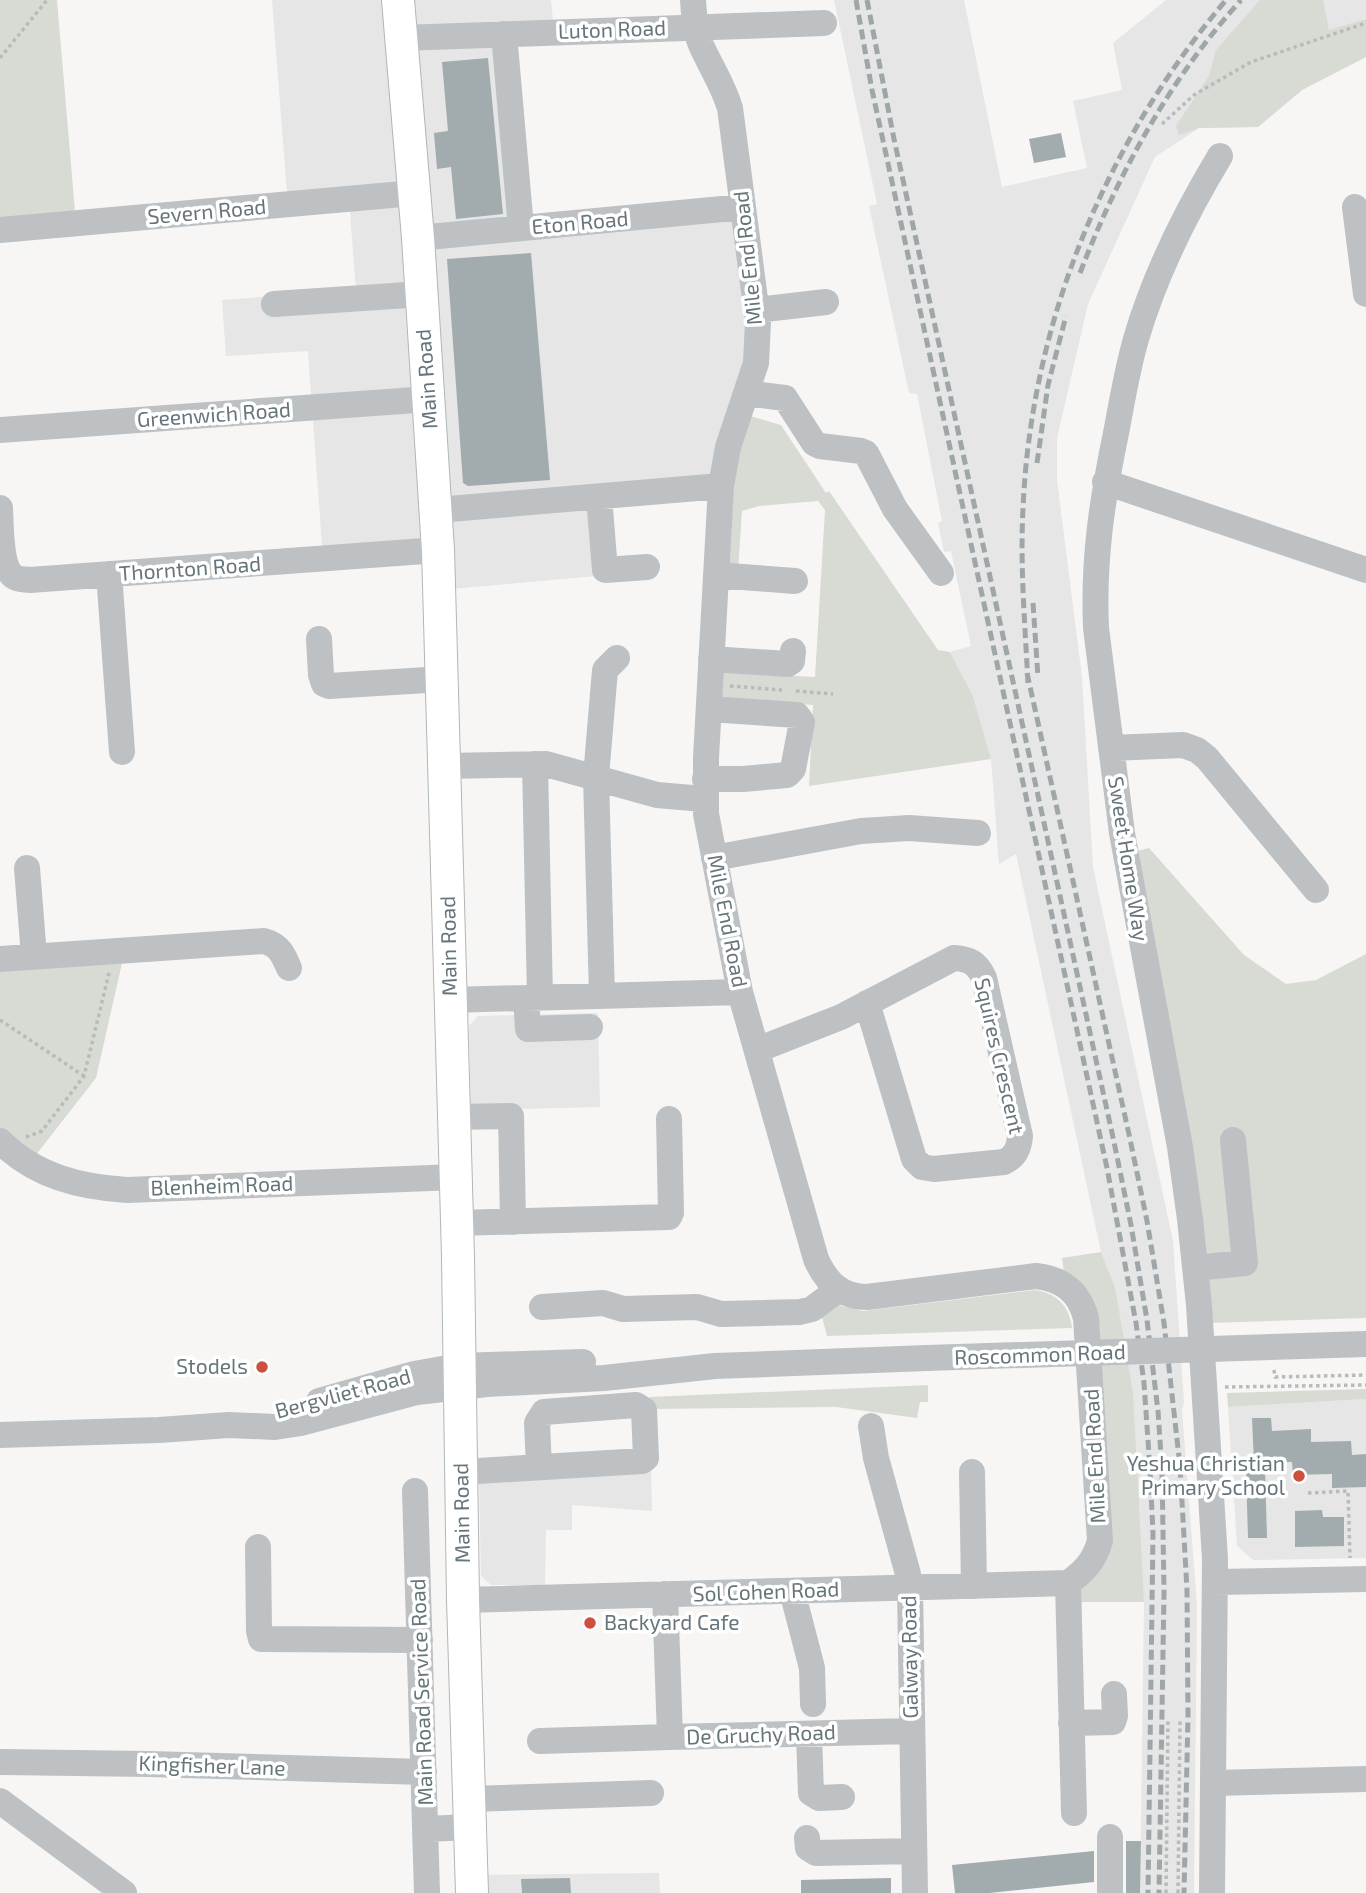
<svg xmlns="http://www.w3.org/2000/svg" width="1366" height="1893" viewBox="0 0 1366 1893" font-family="'Exo 2',sans-serif">
  <style>
    .built { fill: #e5e6e5 }
    .green { fill: #d7dbd4 }
    .building { fill: #a2abae }
    .lines { fill: none; stroke-linecap: round; stroke-linejoin: round }
    .major-casing { stroke: #b1b6b8; stroke-width: 34 }
    .path { stroke: #b7bbbc; stroke-width: 3.5; stroke-dasharray: 3.5 3.5; stroke-linecap: butt }
    .minor { stroke: #bdc1c4; stroke-width: 26 }
    .major { stroke: #fff; stroke-width: 32 }
    .rail { stroke: #9fa6a9; stroke-width: 5; stroke-dasharray: 10 5; stroke-linecap: butt }
    .minor-bridge { stroke: #bdc1c4; stroke-width: 26 }
    .poi-dot { fill: #cc4f3f; stroke: #fff; stroke-width: 2.5 }
    .labels { text-anchor: middle; stroke-width: 7; stroke-linejoin: round; paint-order: stroke }
    .street-label { font-size: 21px; fill: #66757b; stroke: #fff }
    .poi-label { font-size: 21px; fill: #66757b; stroke: #fff; text-anchor: end }
  </style>
  <rect width="100%" height="100%" fill="#f7f6f4"/>
  <path class="built" d="M272,0H551L554,32L513,34L529,227L743,207L757,310L721,486L591,497L596,576L440,590L438,551L323,559L308,351L226,356L222,300L356,290L349,199L288,205Z
    M834,0H964L1002,187L1087,168L1073,101L1122,90L1113,43L1166,0H1366V57L1302,90L1258,127L1199,128L1155,157L1088,304L1057,438V480L1082,677L1093,867L1173,1241L1184,1403L1182,1410L1197,1605L1194,1893H1140L1144,1602L1115,1287L1101,1252L1016,854L999,864L991,759L973,696L950,652L971,646L951,551L944,552L938,523L942,521L917,394L909,393L869,206L877,204Z
    M598,1013L600,1107L471,1110L469,1026L478,1016Z
    M1366,1399V1558L1253,1560L1237,1546L1228,1407Z
    M651,1469L652,1511L572,1505V1530H546L545,1585H491L481,1576L479,1476Z
    M659,1873L660,1893H472V1875Z"/>
  <path class="green" d="M0,0H57L76,223L0,230Z
    M1260,0H1323L1329,30L1366,19V57L1302,90L1258,127L1199,128L1179,135L1176,126L1209,76L1216,50Z
    M750,416L781,425L826,493L829,491L938,650L950,652L973,696L991,759L809,786L813,705L731,699L719,705L722,669L733,673L815,677L825,510L818,501L759,506L742,511L738,570L728,566L734,463Z
    M1149,848L1244,955L1286,984L1316,980L1366,954V1318L1210,1323L1137,851Z
    M125,950L96,1078L28,1165L0,1141V959Z
    M1101,1252L1115,1287L1133,1393L1144,1602H1077L1082,1587L1102,1394L1064,1274L1062,1258Z
    M1035,1290C1057,1293 1070,1307 1072,1328L827,1336L820,1310L834,1304L863,1311Z
    M928,1385V1402H920L917,1418L836,1407L650,1409V1397Z
    M1366,1389V1399L1228,1407L1227,1393Z"/>
  <path class="building" d="M488,58L503,214L456,219L451,167L437,169L434,133L448,131L442,62Z
    M1061,133L1066,157L1034,163L1029,139Z
    M531,253L550,480L468,486L463,483L447,259Z
    M1252,1418H1271L1272,1431L1311,1429V1442L1351,1441L1352,1455L1366,1454V1487L1332,1488V1474L1293,1475L1292,1462L1254,1463Z
    M1246,1469H1265L1267,1538H1248Z
    M1322,1510L1323,1517H1344V1546L1295,1547V1511Z
    M1126,1841H1141L1140,1893H1126Z
    M1094,1851V1882L989,1893H955L952,1865Z
    M570,1878L571,1893H522L521,1879Z
    M891,1878V1893H801V1880Z"/>
  <g class="lines">
    <g class="major-casing">
      <path id="major" d="M398,0L418,238L438,550L458,1256L463,1600L472,1893"/>
    </g>
    <path class="path" d="M0,58L47,0
      M1162,124L1194,95L1251,62L1366,23
      M730,686L782,690
      M796,691L833,694
      M0,1020L84,1076
      M26,1137L42,1131L84,1076L109,973
      M1274,1370L1275,1377L1366,1375
      M1225,1387L1366,1385
      M1308,1493L1348,1491L1350,1558
      M1166,1893L1168,1720
      M1178,1893L1180,1719"/>
    <path class="minor" d="M693,0C694,15 695,31 701,45C711,67 723,85 730,108L758,322L756,363L728,447L721,486L706,758V814L740,992L816,1259C826,1282 841,1297 867,1297L1036,1276C1063,1279 1079,1292 1086,1318L1100,1541C1094,1561 1085,1571 1068,1583
      M504,34L521,228
      M401,38L824,23
      M1355,207L1366,294
      M0,230L414,193
      M418,238L743,207
      M274,304L422,294
      M757,310L826,302
      M746,393L785,398L814,443L820,446L861,451L866,453L895,509L941,573
      M0,430L429,399
      M1105,482L1366,570
      M599,497L605,570L647,567
      M0,508C1,526 0,566 13,576C18,580 24,579 30,580L438,550
      M437,510L721,486
      M109,574L122,752
      M716,575L795,581
      M319,639L321,675L324,684L329,686L443,679
      M711,659L788,664L792,661L793,651
      M1111,748L1183,745L1197,750L1207,758L1316,890
      M535,764L540,997
      M446,766L546,764L657,795L704,799
      M705,779H743L787,775L793,769L802,722L797,715L709,709
      M714,858L861,831L909,828L978,833
      M27,868L34,956
      M0,959L264,941C279,945 283,954 289,968
      M602,996L596,777L605,670L617,658
      M526,998L528,1029L590,1027
      M450,1000L740,992
      M757,1050L841,1017L954,958C970,959 977,963 984,978L1020,1136C1019,1149 1015,1157 1004,1162L934,1169L922,1167L914,1159L867,1003
      M453,1117L511,1116L513,1222
      M0,1141C35,1176 79,1187 127,1190L456,1177
      M457,1223L669,1217L671,1213L669,1119
      M1195,1268L1245,1263L1233,1140
      M542,1307L603,1303L623,1309L697,1307L721,1314L800,1312L812,1309L839,1289
      M319,1401L414,1374L459,1366L583,1362
      M871,1426L876,1458L908,1574L910,1588L915,1893
      M0,1435L159,1430L229,1425L275,1427L301,1423L417,1392L487,1384L604,1378L715,1366L927,1358
      M461,1472L642,1461L646,1458L644,1410L636,1405L544,1412L537,1423L539,1467
      M972,1472L974,1586
      M415,1491L427,1893
      M258,1547L259,1631L261,1639L420,1640
      M1216,1582L1366,1579
      M1068,1583L1074,1813
      M792,1591L812,1668L813,1704
      M665,1594L670,1737L911,1731
      M463,1600L1068,1583
      M1071,1723L1113,1722L1115,1716L1114,1694
      M809,1734L811,1793L819,1798L842,1797
      M540,1741L670,1737
      M0,1762L149,1764L424,1772
      M1214,1783L1366,1779
      M469,1799L651,1793
      M0,1801L124,1893
      M426,1829L470,1827
      M807,1838L808,1848L816,1853L914,1851
      M1110,1893V1837
      M1212,1893L1215,1559L1199,1305L1190,1219L1180,1147L1122,833L1096,628C1093,559 1102,501 1116,433C1122,402 1127,370 1136,339C1155,274 1185,214 1220,156"/>
    <use href="#major" class="major"/>
    <path class="rail" d="M856,0L872,90L1107,1168L1136,1323L1144,1383L1150,1469L1153,1533L1148,1893
      M867,0L894,139L1114,1142L1131,1225L1147,1320L1158,1411L1162,1470L1164,1592L1159,1893
      M1080,273C1118,174 1169,80 1241,0
      M1037,463L1048,385L1066,316
      M1033,603L1038,677
      M1027,673L1130,1139L1147,1221L1164,1323L1180,1466L1187,1590L1188,1716L1184,1893
      M1028,683C1025,625 1020,567 1023,508C1031,322 1106,142 1226,0"/>
    <path class="minor-bridge" d="M927,1358L1366,1344"/>
  </g>
  <g class="poi-dot">
    <circle cx="262" cy="1367" r="7"/>
    <circle cx="1299" cy="1476" r="7"/>
    <circle cx="590" cy="1623" r="7"/>
  </g>
  <g class="labels">
    <g class="street-label">
      <text transform="translate(612 30) rotate(-2)" y="7">Luton Road</text>
      <text transform="translate(207 212) rotate(-5)" y="7">Severn Road</text>
      <text transform="translate(580 223) rotate(-5)" y="7">Eton Road</text>
      <text transform="translate(748 258) rotate(-96)" y="7">Mile End Road</text>
      <text transform="translate(427 379) rotate(-94)" y="7">Main Road</text>
      <text transform="translate(214 415) rotate(-4)" y="7">Greenwich Road</text>
      <text transform="translate(190 569) rotate(-4)" y="7">Thornton Road</text>
      <text transform="translate(1128 859) rotate(81)" y="7">Sweet Home Way</text>
      <text transform="translate(727 921) rotate(79)" y="7">Mile End Road</text>
      <text transform="translate(449 946) rotate(-91)" y="7">Main Road</text>
      <text transform="translate(999 1056) rotate(77)" y="7">Squires Crescent</text>
      <text transform="translate(222 1186) rotate(-2)" y="7">Blenheim Road</text>
      <text transform="translate(1040 1355) rotate(-2)" y="7">Roscommon Road</text>
      <text transform="translate(343 1394) rotate(-15)" y="7">Bergvliet Road</text>
      <text transform="translate(1095 1456) rotate(-93)" y="7">Mile End Road</text>
      <text transform="translate(462 1513) rotate(-91)" y="7">Main Road</text>
      <text transform="translate(766 1592) rotate(-2)" y="7">Sol Cohen Road</text>
      <text transform="translate(910 1657) rotate(-91)" y="7">Galway Road</text>
      <text transform="translate(422 1692) rotate(-92)" y="7">Main Road Service Road</text>
      <text transform="translate(761 1735) rotate(-2)" y="7">De Gruchy Road</text>
      <text transform="translate(212 1766) rotate(2)" y="7">Kingfisher Lane</text>
    </g>
    <g class="poi-label">
      <text x="248" y="1374">Stodels</text>
      <text x="1285" y="1471">Yeshua Christian<tspan x="1285" dy="24">Primary School</tspan></text>
      <text x="604" y="1630" text-anchor="start">Backyard Cafe</text>
    </g>
  </g>
</svg>
